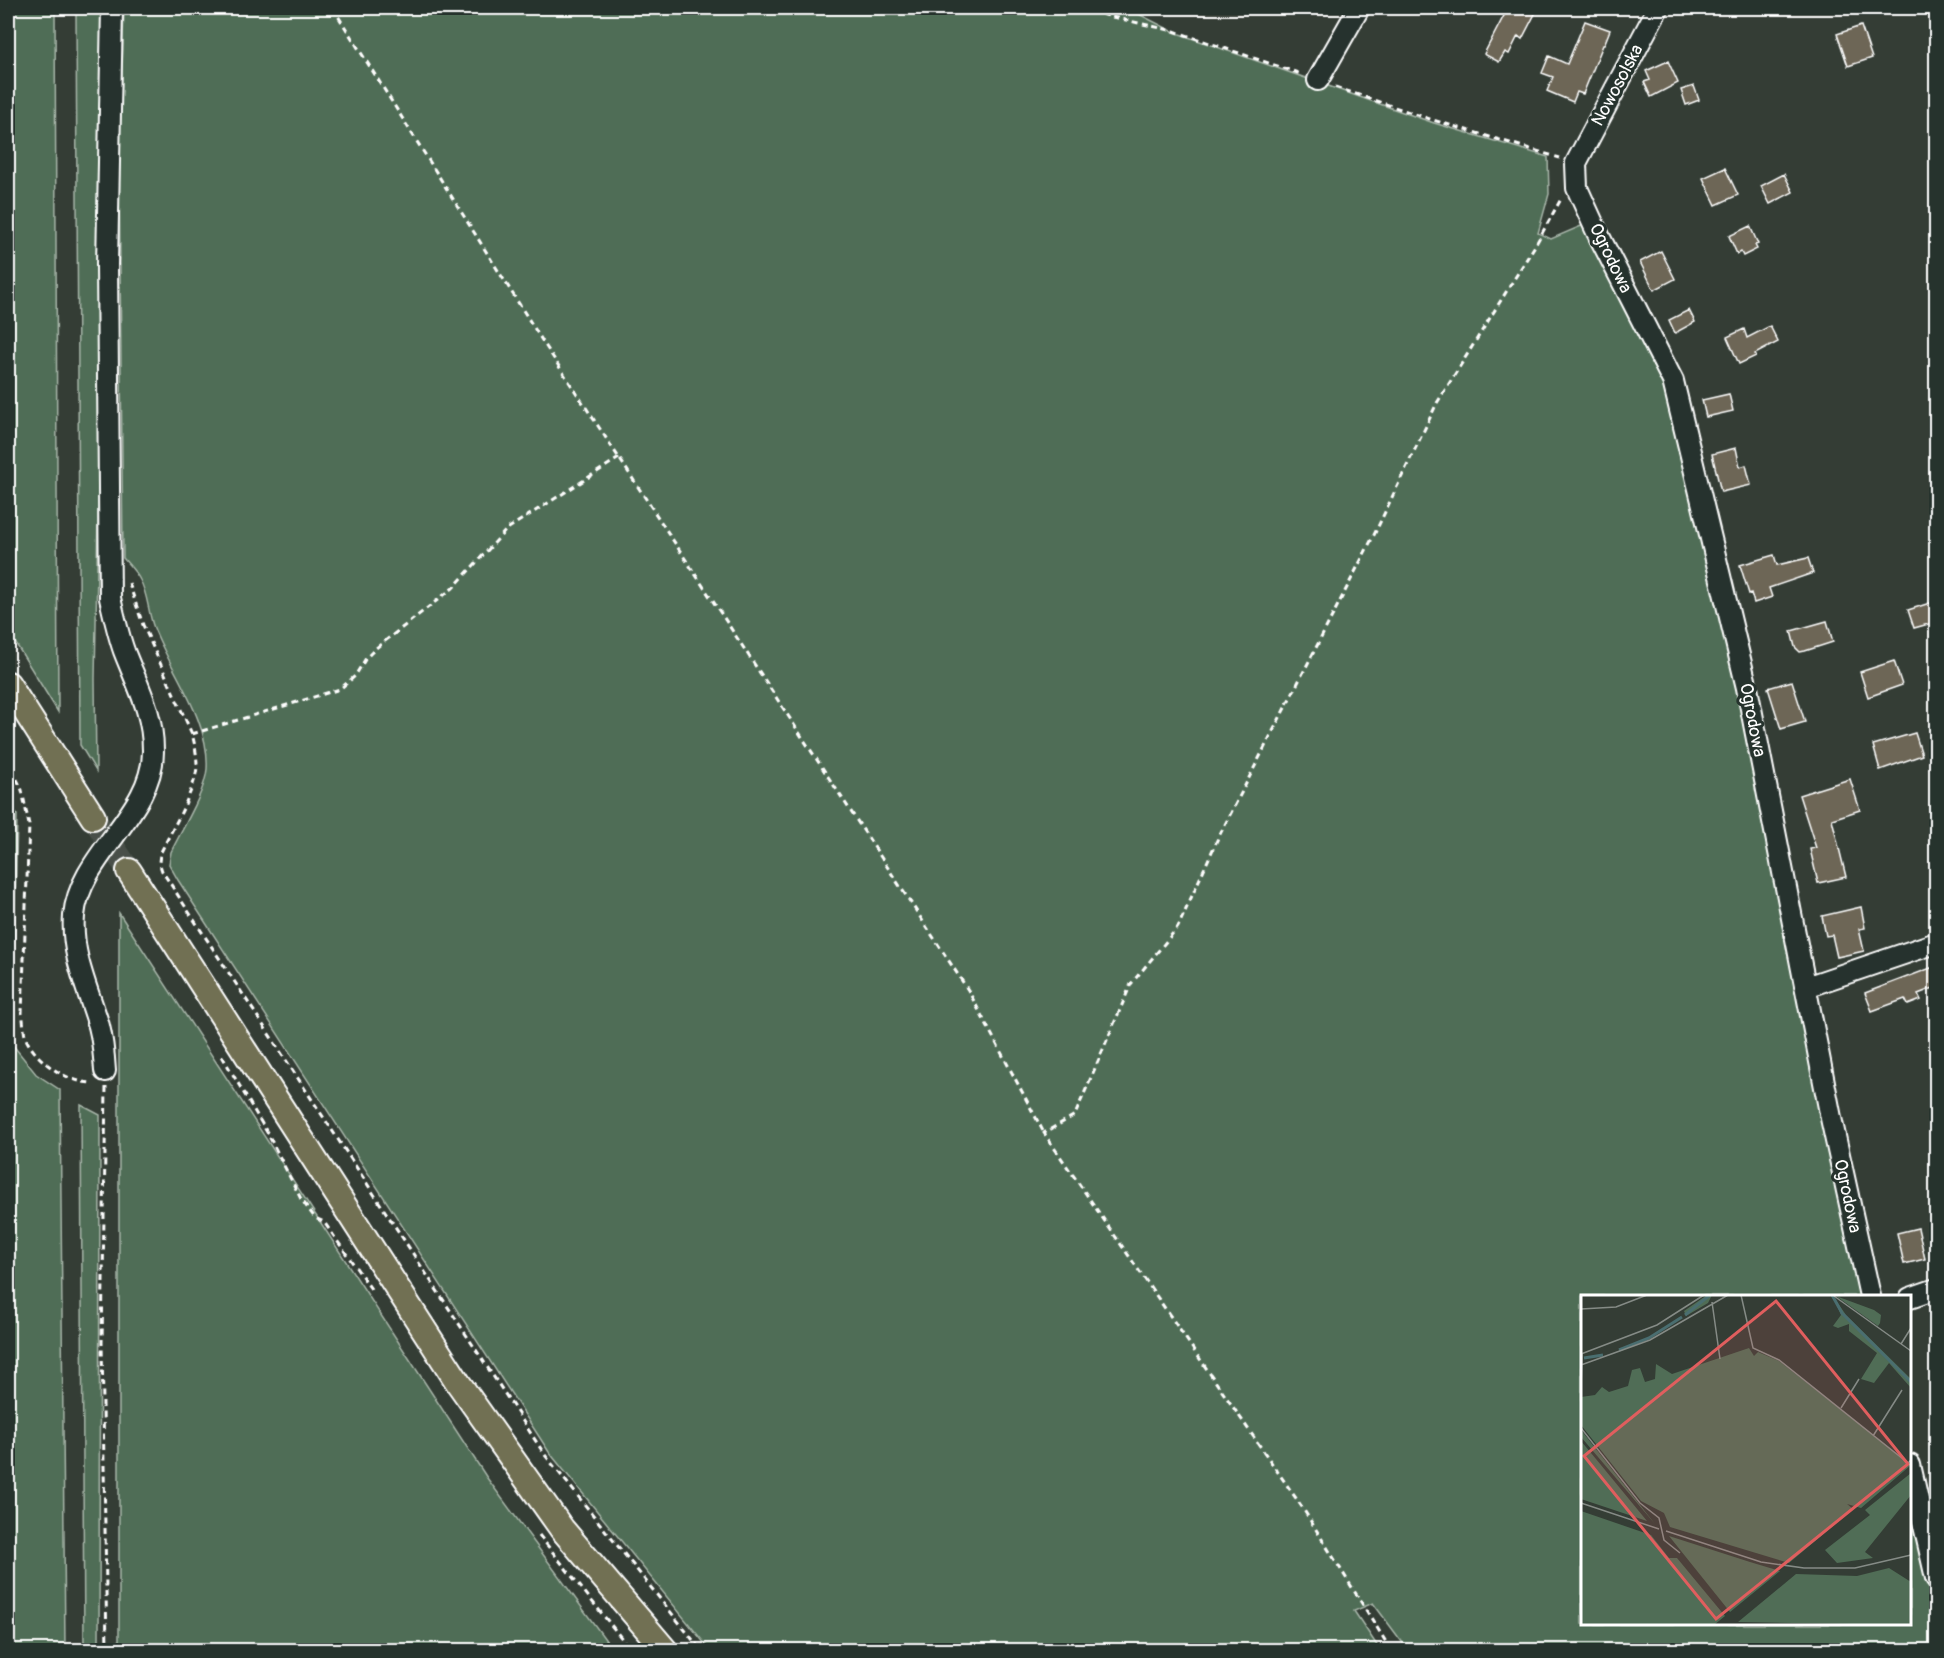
<svg xmlns="http://www.w3.org/2000/svg" width="1944" height="1658" viewBox="0 0 1944 1658" font-family="Pangolin,sans-serif">
  <style>
    .green { fill: #506d56; stroke: #a8b6aa; stroke-width: 1.5 }
    .building { fill: #6d6656; stroke: #fff; stroke-width: 1.5 }
    .lines { fill: none; stroke-linecap: round; stroke-linejoin: round }
    .major-tunnel { stroke: #485049; stroke-width: 24; stroke-dasharray: 24 12; stroke-linecap: butt }
    .minor-casing { stroke: #fff; stroke-width: 24 }
    .major-casing { stroke: #fff; stroke-width: 28 }
    .path { stroke: #fff; stroke-width: 3; stroke-dasharray: 6 4.5; stroke-linecap: butt }
    .minor { stroke: #26332d; stroke-width: 20 }
    .major { stroke: #716f52; stroke-width: 24 }
    .labels { text-anchor: middle; stroke-width: 6; stroke-linejoin: round; paint-order: stroke }
    .street-label { font-size: 18px; fill: #fff; stroke: #26332d }
    .inset-river { fill: none; stroke: #4a6e70; stroke-width: 3 }
    .inset-road { fill: none; stroke: #858b86; stroke-width: 1.5 }
    .view { fill: #e05e5e; fill-opacity: 0.15; stroke: #e05e5e; stroke-width: 3 }
    .inset-edge { fill: none; stroke: #fff; stroke-width: 3 }
  </style>
  <rect width="100%" height="100%" fill="#343d35"/>
  <filter id="ink" filterUnits="userSpaceOnUse"><feTurbulence type="fractalNoise" baseFrequency=".0167" numOctaves="2"/><feDisplacementMap in="SourceGraphic" scale="12" xChannelSelector="R" yChannelSelector="G"/><feConvolveMatrix kernelMatrix="1 2 1 2 8 2 1 2 1" color-interpolation-filters="sRGB"/></filter>
  <g filter="url(#ink)">
    <path class="green" d="M8,8H55L58,712L8,631Z
      M76,8H107L95,679L96,771L80,745Z
      M124,8H1127L1174,32L1434,123L1548,157L1549,194L1538,233L1551,239L1586,224L1667,381L1743,689L1873,1296H1582V1624H1910V1459L1936,1581V1650H1408L1373,1603L1354,1611L1380,1650H710L549,1452L178,880L169,864L171,852C182,829 205,793 207,769C210,720 171,672 154,628C148,613 148,594 140,580C136,572 129,565 123,558L119,167Z
      M8,800L17,815L12,1044L36,1074L60,1090L65,1650H8Z
      M119,913L487,1478L613,1650H119Z
      M81,1105L100,1115L99,1650H84Z"/>
    <path class="building" d="M1508,8H1538L1522,39L1518,36L1509,54L1505,52L1499,62L1484,54Z
      M1585,21L1610,30L1604,45H1603L1583,94L1577,92L1573,102L1547,91L1553,77L1542,73L1549,56L1567,64Z
      M1861,26L1872,58L1848,66L1837,34Z
      M1668,61L1678,83L1651,97L1644,82L1650,80L1646,71Z
      M1694,86L1699,100L1686,105L1681,90Z
      M1725,168L1738,195L1716,205L1703,178Z
      M1784,174L1793,192L1770,204L1761,186Z
      M1750,226L1758,244L1755,245L1757,249L1743,256L1741,252L1737,254L1729,236Z
      M1661,251L1675,279L1654,290L1640,262Z
      M1689,310L1695,322L1675,333L1669,320Z
      M1770,326L1778,342L1755,354L1756,356L1739,364L1727,337L1744,329L1747,338Z
      M1729,394L1733,411L1706,417L1702,400Z
      M1736,448L1740,467L1746,465L1751,485L1721,492L1712,454Z
      M1774,555L1777,565L1808,558L1813,573L1769,588L1772,597L1754,603L1751,593L1749,594L1740,565Z
      M1936,601V622L1914,628L1908,610Z
      M1827,621L1833,642L1805,651L1800,652L1795,647L1791,631Z
      M1894,661L1902,685L1868,697L1860,672Z
      M1792,681L1805,722L1781,729L1768,688Z
      M1915,733L1922,755L1880,770L1873,745Z
      M1850,779L1860,810L1832,819L1846,877L1818,883L1810,849L1816,848L1799,795Z
      M1861,907L1865,928L1859,929L1864,951L1837,957L1832,935L1826,936L1822,916Z
      M1936,966V987L1918,994L1921,1000L1908,1005L1905,999L1872,1011L1865,993Z
      M1918,1228L1925,1259L1904,1264L1897,1233Z"/>
    <g class="lines">
      <path class="major-tunnel" d="M93,817L129,871"/>
      <g class="minor-casing">
        <path id="minor" d="M1658,8L1576,163L1577,188L1597,232L1673,381L1747,688L1831,1118L1870,1296
          M1318,80L1359,8
          M1806,987L1936,943
          M105,1071C104,1055 103,1041 99,1026C88,989 71,955 74,916C79,855 154,813 153,750C153,712 137,685 124,651C118,634 114,616 110,598L107,265L112,8
          M1910,1298L1936,1289
          M1910,1465L1936,1578"/>
      </g>
      <g class="major-casing">
        <path id="major" d="M8,684L93,817
          M129,871L459,1384L562,1529L665,1650"/>
      </g>
      <path class="path" d="M333,8L543,342L968,990L1044,1133
        M1082,8L1108,16L1174,31L1301,74
        M1335,87L1433,120L1560,158
        M129,583L143,625L192,734C195,745 197,755 197,767C195,791 171,831 160,854L159,862L162,871L545,1455L701,1650
        M192,734L340,689L355,676L366,658L376,648L453,588L507,529L619,458
        M8,760L22,790L29,825L22,1013C24,1021 23,1033 27,1041C39,1063 67,1082 92,1083
        M222,1056L268,1134L301,1199L315,1218L324,1222L371,1289
        M106,1087L102,1343L107,1650
        M539,1535L631,1650
        M1391,1650L1302,1507L1044,1133L1075,1115L1131,984L1178,927L1218,838L1374,535L1437,403L1536,244L1561,199"/>
      <use href="#minor" class="minor"/>
      <use href="#major" class="major"/>
    </g>
  </g>
  <g class="labels">
    <g class="street-label">
      <text transform="translate(1617 85) rotate(-62)" y="6">Nowosolska</text>
      <text transform="translate(1611 258) rotate(64)" y="6">Ogrodowa</text>
      <text transform="translate(1753 720) rotate(79)" y="6">Ogrodowa</text>
      <text transform="translate(1848 1196) rotate(78)" y="6">Ogrodowa</text>
    </g>
  </g>
  <g transform="translate(1581 1295)">
    <rect width="330" height="330" fill="#343d35"/>
    <path d="M126,0H131L127,8L105,21L103,16ZM252,1L265,20L330,84V93L308,68L293,88L280,84L296,58L268,36V29L257,33L252,31L260,20ZM255,1L293,15L300,20L299,28L297,31ZM168,53L173,61L177,57L198,66L330,170L280,213L266,209L272,214L208,268L89,232L83,218L60,206L0,130V102L14,100L21,92L28,97L47,91L51,75L59,73L64,87L74,84L75,69L91,79ZM0,135L74,229L0,142ZM0,146L15,164L66,226L0,204ZM330,178V200L284,257L292,263L256,268L244,255L289,220L284,215ZM0,216L70,240L88,263H96L144,321L133,330H0ZM88,241L169,267L199,276L149,317ZM308,273L330,287V330L157,327L215,279L276,281Z" fill="#506d56"/>
    <path class="inset-river" d="M251,0L261,18L330,87M104,20L129,0M38,55L68,43L101,22M3,63L22,60"/>
    <path class="inset-road" d="M160,0L172,53L198,65L327,168L330,165M253,1L330,56M131,7L139,64M0,14L35,12L66,0M320,49L330,33M0,59L76,30L123,0M0,70L69,45L147,0M0,93L1,59M260,113L278,84M0,133L59,208L78,223L83,245L99,258M292,141L321,95M0,208L78,234M85,236L180,267L223,273H274L330,260"/>
    <path class="view" d="M195,6L327,169L135,324L3,161Z"/>
    <rect width="330" height="330" class="inset-edge"/>
  </g>
  <rect width="1944" height="1658" fill="none" stroke="#26332d" stroke-width="30"/>
  <rect x="15" y="15" width="1914" height="1628" fill="none" stroke="#fff" stroke-width="2" filter="url(#ink)"/>
</svg>
